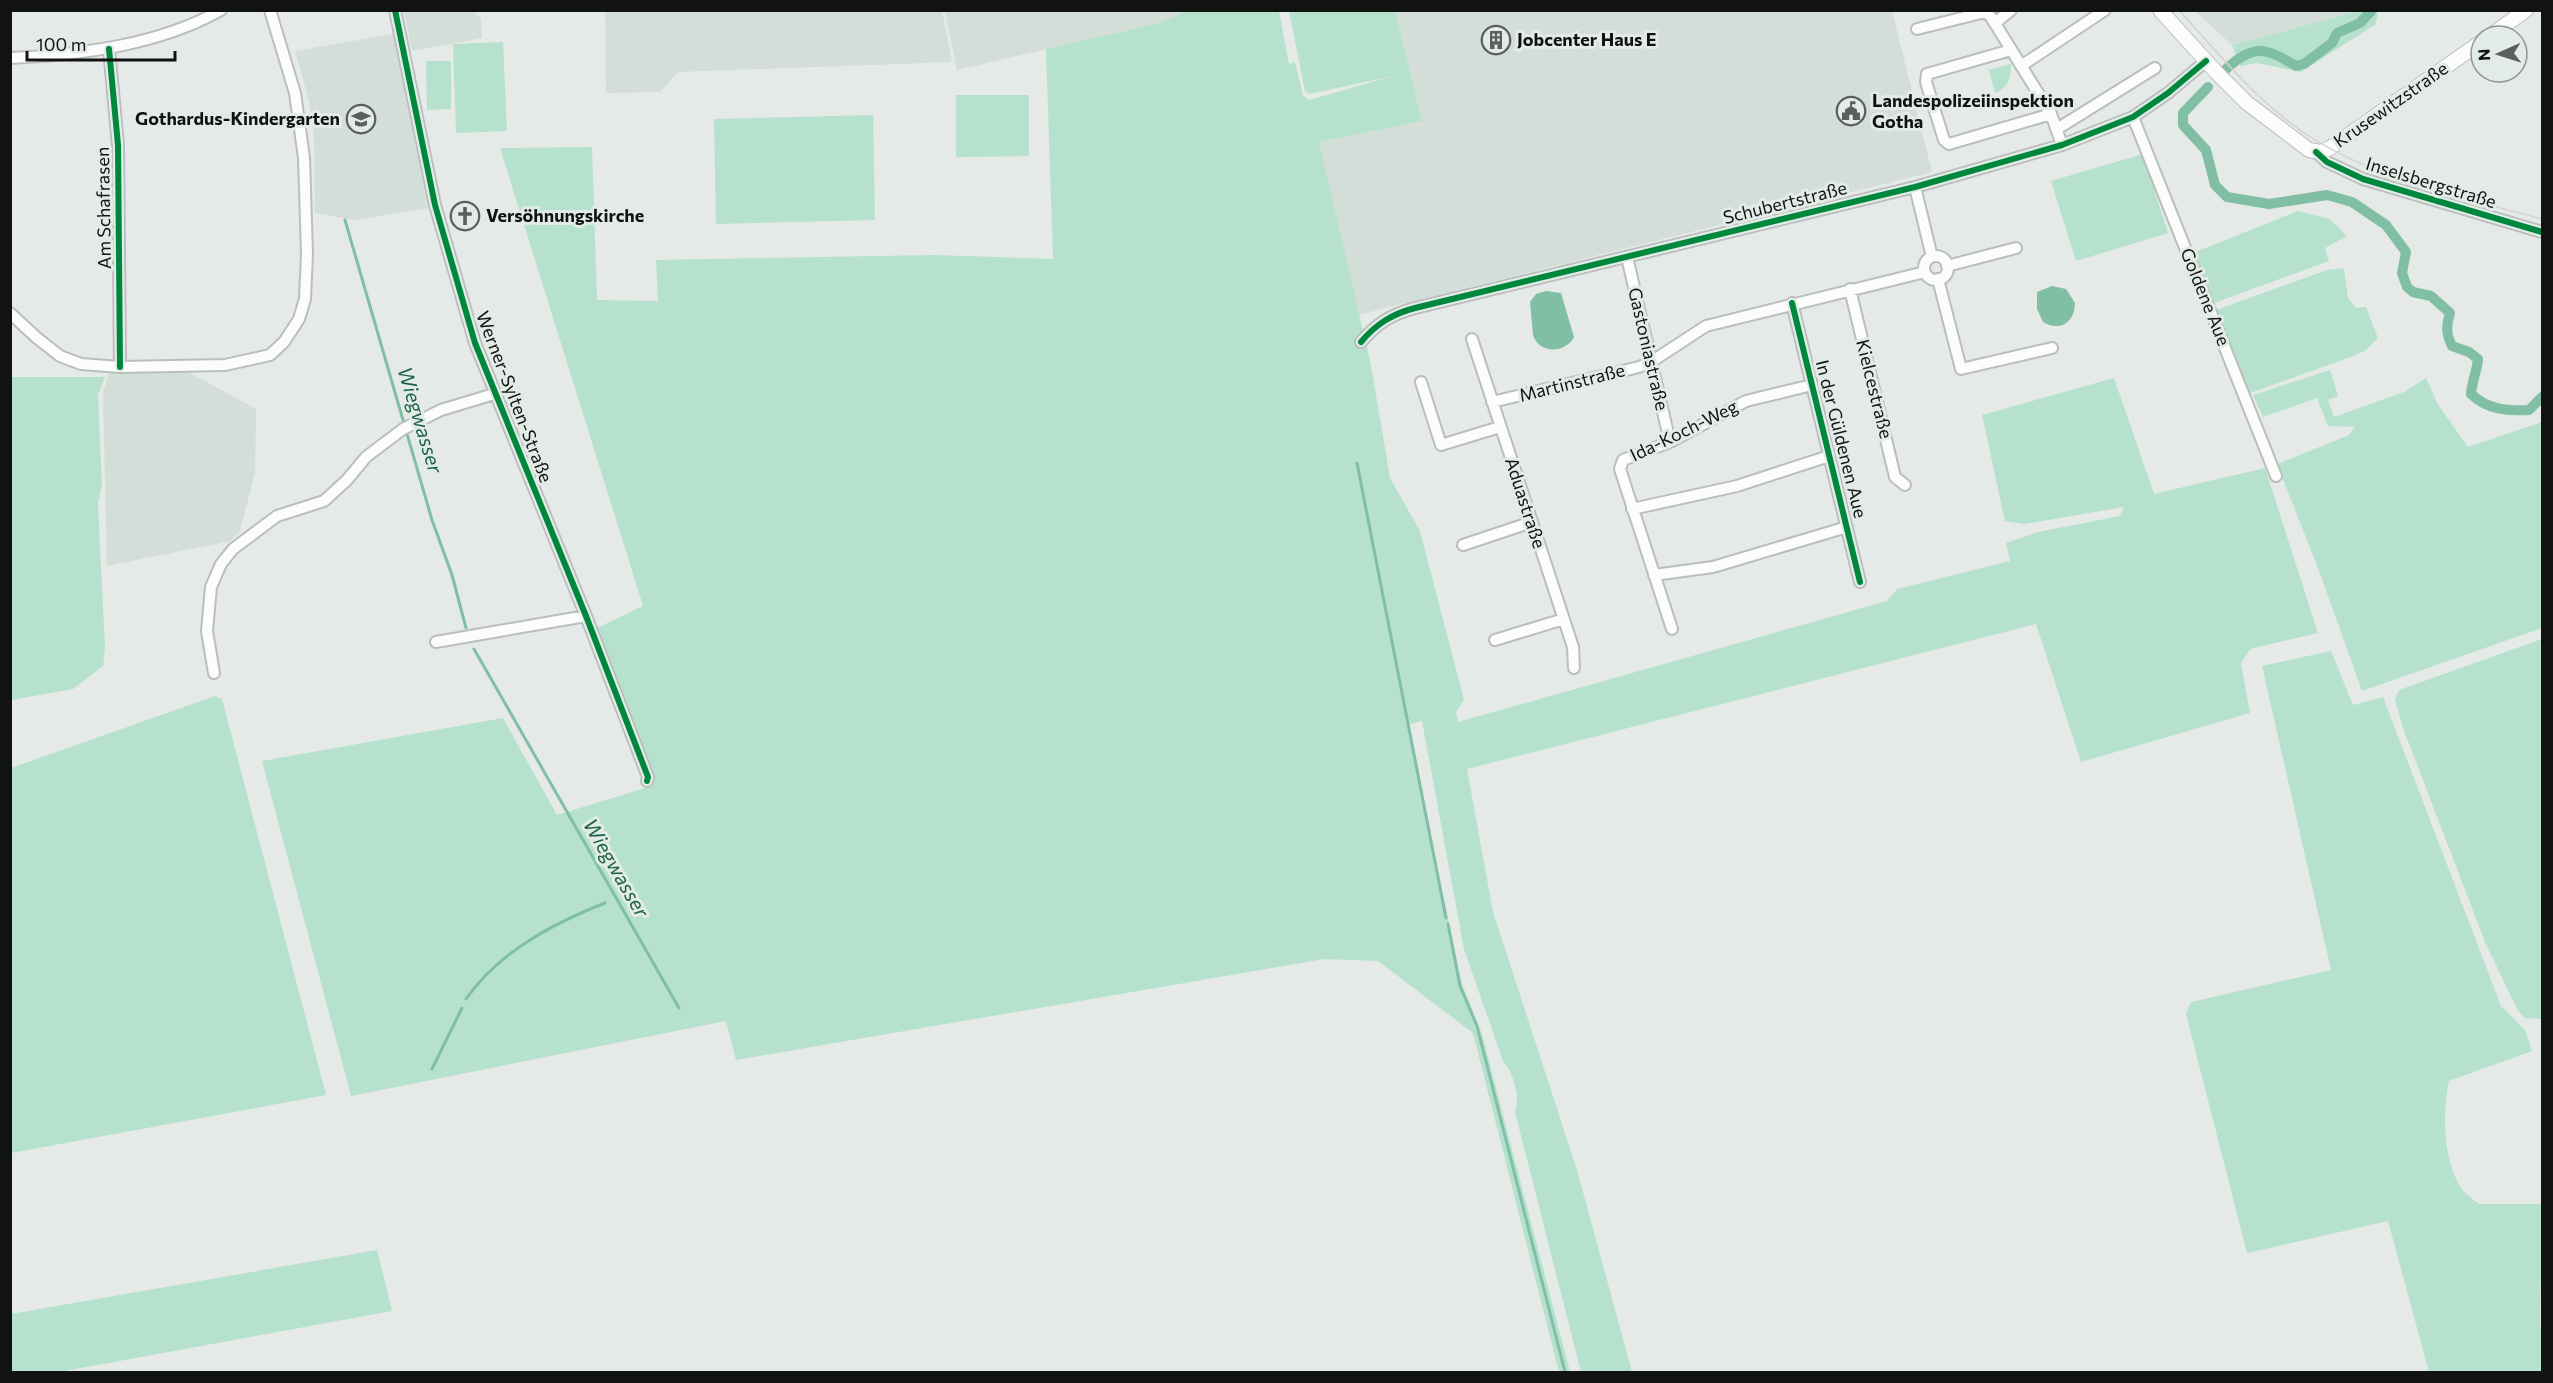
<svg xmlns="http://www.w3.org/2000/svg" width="2553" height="1383" viewBox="0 0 2553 1383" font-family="Commissioner,sans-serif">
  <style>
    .built { fill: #d3ded8 }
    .green { fill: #b6e2cd }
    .water { fill: #80bfa4 }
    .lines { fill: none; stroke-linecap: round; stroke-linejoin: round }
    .stream { stroke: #80bfa4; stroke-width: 3 }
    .canal { stroke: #80bfa4; stroke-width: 10 }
    .minor-casing { stroke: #babebc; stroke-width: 14 }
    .major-casing { stroke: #babebc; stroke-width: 16 }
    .minor { stroke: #fbfcfb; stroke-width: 10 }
    .major { stroke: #fbfcfb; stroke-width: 14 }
    .tram { stroke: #d1d1d1; stroke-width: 1.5 }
    .cycleway-casing { stroke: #e3ebe7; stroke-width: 10 }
    .cycleway { stroke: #00873e; stroke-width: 6 }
    .labels { text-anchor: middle; stroke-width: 6; stroke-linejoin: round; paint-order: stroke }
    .poi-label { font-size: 18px; font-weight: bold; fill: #111312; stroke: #e3ebe7; text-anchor: start }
    .street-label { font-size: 18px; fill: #111312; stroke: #e3ebe7 }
    .water-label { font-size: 20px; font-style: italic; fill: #1d6146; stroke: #e3ebe7 }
  </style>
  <rect width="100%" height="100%" fill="#e5e9e7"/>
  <path class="built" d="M404,11H474L481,19L482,38L412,51Z
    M605,11H942L952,62L678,72L660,92L606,93Z
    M945,11H1189L1155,24L957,70Z
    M1395,11H1892L1932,172L1358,315L1319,142L1422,121Z
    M2195,11H2359L2232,45Z
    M394,34L428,208L355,220L315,213L314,137L309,101L295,51Z
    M188,372L256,409L255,472L240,531L230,541L107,566L103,393L109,373Z"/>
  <path class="green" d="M1189,11H1279L1289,64L1295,62L1303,95L1309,100L1393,76L1309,94L1305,91L1289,11H1395L1422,121L1319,142L1371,365L1390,478L1420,531L1464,700L1456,712L1458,722L1887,601L1897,589L2010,561L2006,543L2038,532L2120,516L2124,507L2024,524L2005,521L1982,415L2114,378L2154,494L2265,468L2318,633L2250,649L2241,663L2250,713L2081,762L2036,624L1467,769L1493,912L1577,1170L1632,1372H1581L1515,1112C1521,1098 1513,1072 1503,1061L1464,949L1422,721L1407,725L1462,984L1482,1034L1570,1372H1559L1473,1033L1378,961L1324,959L736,1060L726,1021L351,1096L262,761L503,718L557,815L645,788L654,781L597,628L643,606L500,148L592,147L597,300L658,301L656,260L934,255L1053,259L1046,49L1155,24Z
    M2359,11H2378L2376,24L2301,72L2257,63L2240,66L2232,45Z
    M503,42L507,131L456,133L453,44Z
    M426,61H451V109L427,110Z
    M2011,64C2011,79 2009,87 1995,93L1989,70Z
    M956,95H1029V156L956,157Z
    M873,115L875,220L716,224L714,119Z
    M2143,154L2168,233L2076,261L2051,181Z
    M2298,211L2330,219L2347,236L2325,248L2329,261L2214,303L2193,253Z
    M2344,268L2348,298L2356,308L2366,307L2378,338L2365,351L2348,358L2250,393L2216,310L2327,270Z
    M2330,370L2338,396L2328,400L2334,417L2404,392L2426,378L2437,403L2468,447L2542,422V628L2362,691L2318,568L2277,464L2349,435L2355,427L2328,426L2317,398L2263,417L2253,395Z
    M11,377H105L98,395L102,485L98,504L105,648L103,666L73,689L11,700Z
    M2542,639V1018L2541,1019L2524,1018L2517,1009L2485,942L2403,728L2395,700L2399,690Z
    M2331,651L2353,705L2383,697L2501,1006L2525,1030L2532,1051L2449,1081C2442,1112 2443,1160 2461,1188C2465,1194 2473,1199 2479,1204H2542L2540,1326L2542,1337V1372H2429L2388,1221L2247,1253L2186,1014L2191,1002L2331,970L2262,666Z
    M215,696L222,699L326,1095L11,1153V768Z
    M377,1250L392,1311L59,1372H12L11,1314Z"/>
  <path class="water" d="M2052,286L2066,289L2075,303C2075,323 2059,332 2043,322L2037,309V292Z
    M1546,291L1561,293L1574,337C1565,354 1539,354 1533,335L1530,302L1536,294Z"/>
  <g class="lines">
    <path class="stream" d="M345,220L432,520L452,575L466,628
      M1357,463L1446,918
      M474,649L679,1008
      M1448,924L1460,986L1477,1026L1565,1372
      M466,999C499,952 552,924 605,903
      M432,1069L462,1008"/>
    <path class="canal" d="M2226,69C2254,43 2266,48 2296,66L2304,64L2332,43L2337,33L2360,23L2372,10
      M2208,87L2183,113V125L2206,150L2215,185L2227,197L2269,204L2327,195L2352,202L2386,225L2406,252L2402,273L2407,287L2413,292L2431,296L2450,313C2446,326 2446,334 2452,346L2469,352L2478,359C2477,371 2472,381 2471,394C2488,410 2507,411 2529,410L2542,397"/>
    <g class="minor-casing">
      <path id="minor" d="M395,10L435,205L475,343L586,616L648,777L647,781
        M1995,23L2011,10
        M1917,29L1985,12L1991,17L2051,114L2062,145
        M109,49L118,145L120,367
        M2011,50L1927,74L1926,82L1944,140L1949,144L2051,114
        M10,58C80,55 159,45 221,10
        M2021,66L2105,10
        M2133,117L2276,476
        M2057,129L2155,68
        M2316,152L2327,162L2363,179L2542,232
        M1915,187L1932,257
        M1924 268a12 12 0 1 1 24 0a12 12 0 1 1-24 0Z
        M1627,257L1670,442
        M1947,266L2016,248
        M1938,279L1961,369L2052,348
        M1850,289L1895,477L1905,485
        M1792,303L1860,582
        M10,313L37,338L60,356L81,364L120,367L225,365L270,355L284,342L299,319L305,299L307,254L304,158L295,93L270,10
        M1472,339L1573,647L1574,668
        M1361,342C1376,324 1392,314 1415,308L1915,187L2062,145L2133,117L2168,93L2206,61
        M1421,382L1441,445L1500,427
        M1492,402L1639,367L1651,362L1706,326L1925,272
        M1632,509L1737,486L1829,456
        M1463,545L1532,522
        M1654,575L1713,567L1847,527
        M1672,629L1620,469L1623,460L1670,442L1746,401L1812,385
        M1495,640L1564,619
        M436,642L586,616
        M214,673L207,631L211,587L221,564L233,549L277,516L324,501L347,480L366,457L403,429L441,410L494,394"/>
    </g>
    <g class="major-casing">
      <path id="major" d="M2160,10L2216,72L2247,103L2309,150L2321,152L2330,148L2481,42
        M2490,36L2526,10"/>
    </g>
    <use href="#minor" class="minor"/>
    <use href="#major" class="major"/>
    <path class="tram" d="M2179,10C2216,51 2251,94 2296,127C2363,177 2462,197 2542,219"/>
    <g class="cycleway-casing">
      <path id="cycleway" d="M395,10L435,205L475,343L586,616L648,777L647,781
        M109,49L118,145L120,367
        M2316,152L2327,162L2363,179L2542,232
        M1792,303L1860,582
        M1361,342C1376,324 1392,314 1415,308L1915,187L2062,145L2133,117L2168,93L2206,61"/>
    </g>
    <use href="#cycleway" class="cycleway"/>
  </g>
  <defs>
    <g id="building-ring" transform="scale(1.5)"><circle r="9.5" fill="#e3ebe7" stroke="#5b5e5d" stroke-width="1.5"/><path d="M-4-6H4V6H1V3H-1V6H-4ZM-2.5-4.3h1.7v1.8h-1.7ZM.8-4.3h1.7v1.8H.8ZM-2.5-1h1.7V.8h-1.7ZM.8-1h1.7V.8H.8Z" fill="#5b5e5d"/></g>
    <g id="civic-ring" transform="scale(1.5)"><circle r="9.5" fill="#e3ebe7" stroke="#5b5e5d" stroke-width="1.5"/><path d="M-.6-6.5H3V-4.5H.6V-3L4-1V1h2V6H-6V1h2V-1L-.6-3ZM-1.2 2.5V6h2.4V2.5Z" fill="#5b5e5d"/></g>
    <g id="school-ring" transform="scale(1.5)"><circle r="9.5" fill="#e3ebe7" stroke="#5b5e5d" stroke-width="1.5"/><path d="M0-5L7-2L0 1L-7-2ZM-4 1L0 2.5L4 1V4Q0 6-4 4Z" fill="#5b5e5d"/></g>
    <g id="church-ring" transform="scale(1.5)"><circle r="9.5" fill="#e3ebe7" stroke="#5b5e5d" stroke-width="1.5"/><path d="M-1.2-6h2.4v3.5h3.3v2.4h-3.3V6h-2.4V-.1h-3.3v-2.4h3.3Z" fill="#5b5e5d"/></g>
  </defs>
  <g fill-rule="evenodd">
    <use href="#building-ring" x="1496" y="40"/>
    <use href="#civic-ring" x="1851" y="111"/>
    <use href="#school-ring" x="361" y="119"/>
    <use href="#church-ring" x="465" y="216"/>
  </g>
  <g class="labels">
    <g class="poi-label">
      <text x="1517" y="46">Jobcenter Haus E</text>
      <text x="1872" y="107">Landespolizeiinspektion<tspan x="1872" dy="21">Gotha</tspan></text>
      <text x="340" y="125" text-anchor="end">Gothardus-Kindergarten</text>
      <text x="486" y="222">Versöhnungskirche</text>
    </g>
    <g class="street-label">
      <text transform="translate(2391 105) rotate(-35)" y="6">Krusewitzstraße</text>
      <text transform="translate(2431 183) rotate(17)" y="6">Inselsbergstraße</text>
      <text transform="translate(1785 203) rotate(-14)" y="6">Schubertstraße</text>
      <text transform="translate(104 208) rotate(-91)" y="6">Am Schafrasen</text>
      <text transform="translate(2205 297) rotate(68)" y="6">Goldene Aue</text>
      <text transform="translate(1648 349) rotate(77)" y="6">Gastoniastraße</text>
      <text transform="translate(1572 383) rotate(-14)" y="6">Martinstraße</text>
      <text transform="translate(1874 389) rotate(76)" y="6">Kielcestraße</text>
      <text transform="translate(514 397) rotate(69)" y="6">Werner-Sylten-Straße</text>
      <text transform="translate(1684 431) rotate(-26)" y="6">Ida-Koch-Weg</text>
      <text transform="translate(1841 439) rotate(76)" y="6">In der Güldenen Aue</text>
      <text transform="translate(1525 503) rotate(72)" y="6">Aduastraße</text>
    </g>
    <g class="water-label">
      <text transform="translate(420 420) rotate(73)" y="7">Wiegwasser</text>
      <text transform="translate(616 868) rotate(60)" y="7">Wiegwasser</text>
    </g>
  </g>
  <rect width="2553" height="1383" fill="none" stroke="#111312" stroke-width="24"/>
  <g transform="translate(2499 54) rotate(267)"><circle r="28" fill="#e3ebe7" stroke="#8f9592" stroke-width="1.5"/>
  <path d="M0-4.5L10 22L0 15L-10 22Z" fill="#5b5e5d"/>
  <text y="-9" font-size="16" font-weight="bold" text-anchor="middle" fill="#111312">N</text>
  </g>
  <path d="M27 51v9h148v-9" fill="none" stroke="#111312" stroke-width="3"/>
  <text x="36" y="51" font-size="18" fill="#111312" stroke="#e3ebe7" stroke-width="4.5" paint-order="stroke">100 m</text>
</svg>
